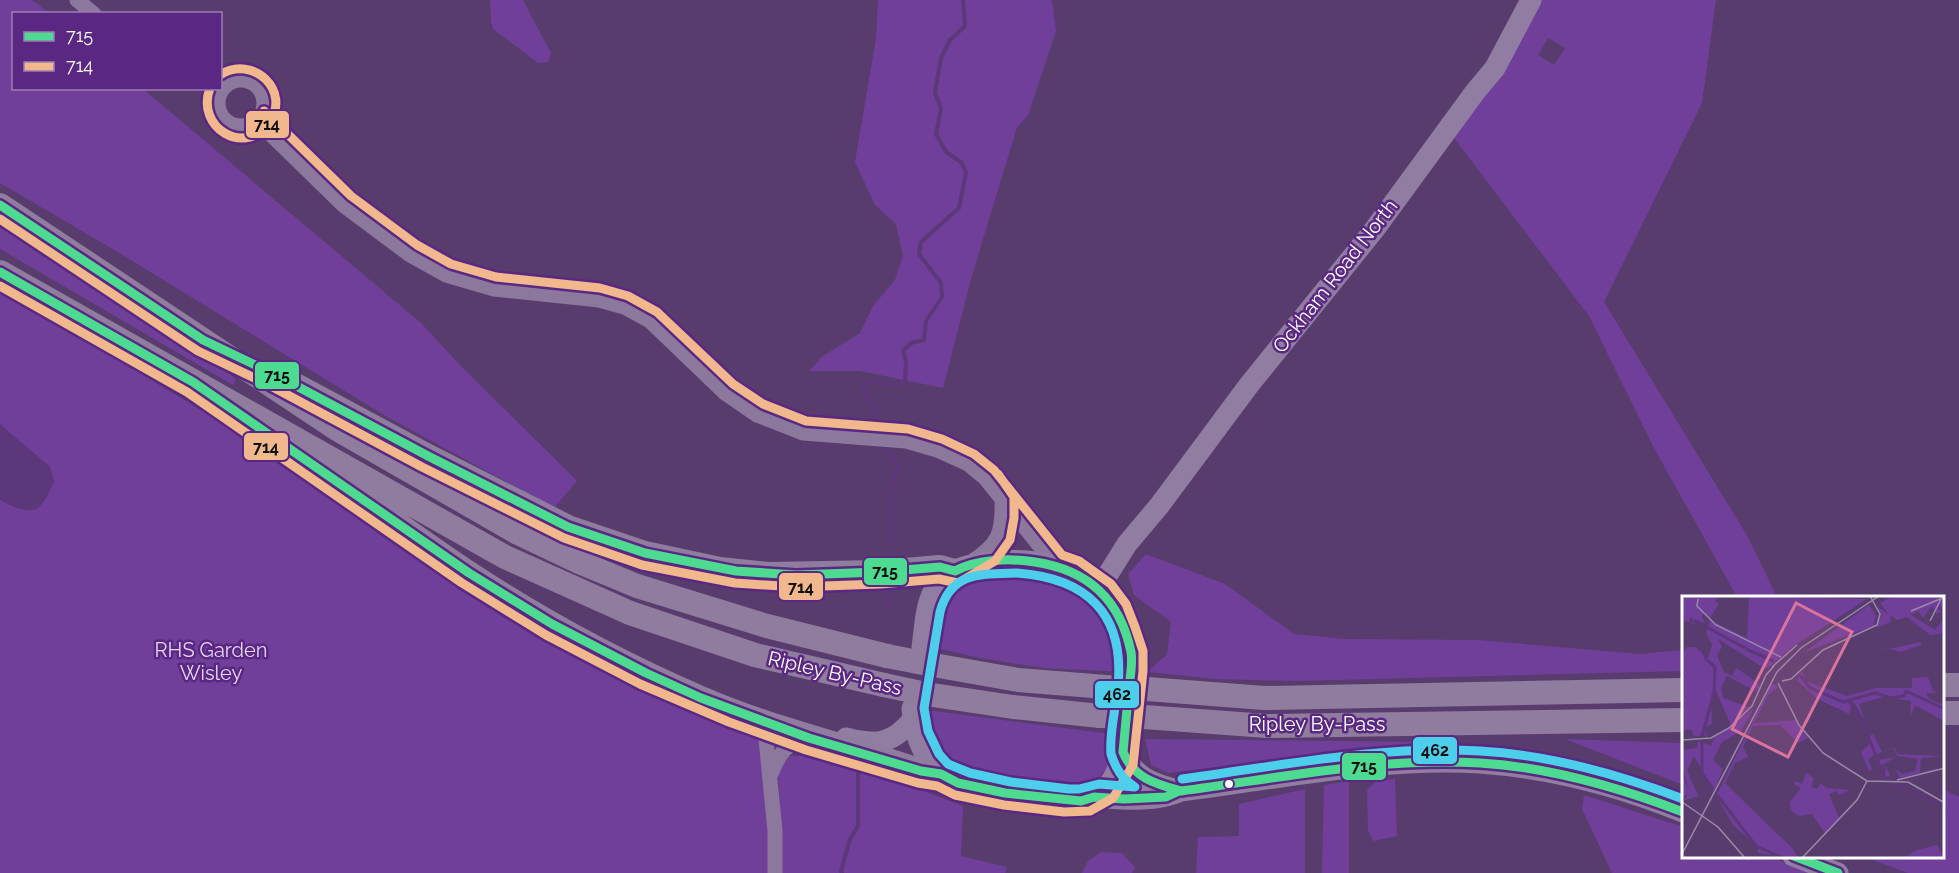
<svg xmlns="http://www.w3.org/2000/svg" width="1959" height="873" viewBox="0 0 1959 873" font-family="Raleway,sans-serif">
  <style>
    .green { fill: #703f9a; fill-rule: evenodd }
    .water { fill: #5c3779 }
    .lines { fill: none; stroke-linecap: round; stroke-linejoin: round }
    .stream { stroke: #5c3779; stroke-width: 4 }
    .minor { stroke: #8b789c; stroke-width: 15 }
    .secondary { stroke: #917da1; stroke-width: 21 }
    .trunk { stroke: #907c9f; stroke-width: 24 }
    .trunk-bridge { stroke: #907c9f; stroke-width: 24 }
    .bus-1-casing { stroke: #5a2783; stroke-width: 14 }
    .bus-2-casing { stroke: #5a2783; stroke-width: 14 }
    .bus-3-casing { stroke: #5a2783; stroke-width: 14 }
    .bus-1 { stroke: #4ddb92; stroke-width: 9 }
    .bus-2 { stroke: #f1b78d; stroke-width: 9 }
    .bus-3 { stroke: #4dcfeb; stroke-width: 9 }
    .bus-dot { fill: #fff; stroke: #5a2783; stroke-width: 2 }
    .labels { text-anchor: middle; stroke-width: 5; stroke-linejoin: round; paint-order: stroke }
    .street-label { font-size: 20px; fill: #fff; stroke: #5a2783 }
    .park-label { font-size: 20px; fill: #e6d4f5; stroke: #5a2783 }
    .inset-river { fill: none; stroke: #5c3779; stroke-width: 3 }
    .inset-road { fill: none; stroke: #9b8aa8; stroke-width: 1.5 }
    .view { fill: #da749d; fill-opacity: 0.15; stroke: #da749d; stroke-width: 3 }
    .inset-edge { fill: none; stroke: #fff; stroke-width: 3 }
    .line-badge { stroke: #5a2783; stroke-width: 2 }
    .pale-badge-label { font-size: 16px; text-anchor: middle; font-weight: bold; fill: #111 }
  </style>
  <rect width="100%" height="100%" fill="#583c6e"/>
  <path class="green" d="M0,0H32L49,13L14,14V88L143,89L421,323L461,366L577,481L554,508L384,415L121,254L0,183Z
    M490,0H523L551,53L548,62L538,63L493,29L491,21Z
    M878,0H1052L1056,31L1028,115L1017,127L971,279L943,388L860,371H809L823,356L860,333L873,306L895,280L903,256L896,224L875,205L855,162L876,38Z
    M1540,0H1716L1702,103L1604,302L1748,537L1777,597H1737L1654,448L1589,316L1448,130ZM1548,38L1565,48L1554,65L1538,55Z
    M0,215L140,307L236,379L233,385L0,249Z
    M0,289L364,508L541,630L672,701L707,712L755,735L762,744L769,845L768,873H0Z
    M1146,554L1225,584L1294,634L1346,639L1479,640L1640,654L1683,650V671L1296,681L1216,679L1148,672L1167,654L1171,622L1134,595L1128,574Z
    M979,571H1050L1088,590L1114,624L1124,672L1044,668L980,658L927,646L935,602L950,581Z
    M919,709L1111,734H1118C1113,754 1109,775 1089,784C1066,795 949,778 935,757C928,747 923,721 919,709Z
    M1145,739L1425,742L1168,773L1151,765Z
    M1565,739L1683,743V785Z
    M787,756H803L878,774L963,806L961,856L1007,867L1005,873H781V831L778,770Z
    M1395,779L1397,836L1373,841L1368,830L1367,790L1376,781Z
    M1349,781V873H1322L1324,785Z
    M1305,789V873H1196L1198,837L1239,836V804Z
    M1943,789L1959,797V873H1908L1865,857L1942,856Z
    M1584,795L1683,827V856L1770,857L1814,873H1612L1582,809Z
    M1101,852L1122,853L1135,867L1132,873H1082L1088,861Z"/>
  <path class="water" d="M0,424L50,467L54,481C40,515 33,517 0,500Z"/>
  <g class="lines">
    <path class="stream" d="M872,434L877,419L873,407L866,397L863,385L866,380L890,385L905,383L906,362L903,351L911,343L924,340L926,321L942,297L941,283L919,254L921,242L959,208L966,172L961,162L946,152L936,134L941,109L935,92L941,58L950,40L965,26L963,0
      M880,445L893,458L899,467C886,490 891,523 891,548
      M887,608L891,589
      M842,873L841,871L850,839L858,826V772"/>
    <path class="minor" d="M77,0L94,14
      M218 103a23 23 0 1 1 46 0a23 23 0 1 1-46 0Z
      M256,120L343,205L410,255L446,275L494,289L599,300L624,307L650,321L725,393L757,415L803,433L906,441L937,450L968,464L985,478L1055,565
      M971,562C999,544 1003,533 1002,500
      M770,725L766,739L775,831V873
      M771,774C780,752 785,744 809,738"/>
    <path class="secondary" d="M1102,592L1107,576L1127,544L1159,506L1249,385L1374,230L1475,92L1495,68L1531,0
      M922,647C925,627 925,602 937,585C949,568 971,564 990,562C1068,553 1128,589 1131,671
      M912,708C913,731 923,759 941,774C959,789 1075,807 1094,797C1117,784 1123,758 1125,733
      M846,738C876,746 893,744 913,719
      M1123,752C1135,779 1155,784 1181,791
      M1094,797C1123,799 1153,803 1181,791C1279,779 1380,757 1480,763C1549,768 1619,786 1683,812
      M1793,856L1838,873"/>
    <path class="trunk" d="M0,205L337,429L518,533L579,562L637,586L767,626L887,656
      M0,272L505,557L630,613L755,655L884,685
      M294,384L428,456L568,527L645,553L720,569L769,574L880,572L940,567L955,571
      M331,477C377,508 422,542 469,573C542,621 620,663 701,698C772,729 847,745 921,771L941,774
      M928,664L1018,680L1106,687
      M1942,685H1959
      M1147,689L1264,698L1683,690
      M926,694L1013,707L1100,716
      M1942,713H1959
      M1144,717L1267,726L1683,720"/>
    <path class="trunk-bridge" d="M887,656L928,664
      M884,685L926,694
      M1106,687L1147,689
      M1100,716L1144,717"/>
    <g class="bus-1-casing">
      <path id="bus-1" d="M0,205L203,340L274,374L428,456L568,527L645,553L736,571L796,575L880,572L940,567L955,571C977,559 1010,558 1035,562C1088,570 1120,599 1131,652C1133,663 1130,677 1129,688C1127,710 1125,731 1123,752C1133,778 1156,784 1181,791C1280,778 1380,757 1480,763C1550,767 1618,787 1683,812
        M0,272L193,382L469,573L552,624L646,673L701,698L809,738L921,771L941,774L958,783L1005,793L1081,801L1094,797L1124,799L1166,797L1179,791
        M1794,856L1838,873"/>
    </g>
    <g class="bus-2-casing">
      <path id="bus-2" d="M210,88C195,128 245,157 269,123C292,91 253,54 220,75
        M0,219L198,351L269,385L422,467L564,538L642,565L735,583L796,587L880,584L939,579L958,583L995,561L1010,540L1014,518V497L998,474
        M0,286L187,392L462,583L546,635L640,684L729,722L806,750L918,783L937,786L955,795L1004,805L1064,812L1090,811L1113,798L1133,765L1143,671V651L1135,627L1126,604L1111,584L1079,561L1062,555L994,470L974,454L942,439L908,429L806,421L763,404L733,384L657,312L628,296L600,288L496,277L451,264L417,245L351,196L264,111"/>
    </g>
    <g class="bus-3-casing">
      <path id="bus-3" d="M1017,573C1086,578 1125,613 1118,686C1116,708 1109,732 1111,754C1116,769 1122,779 1135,787L1099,784L1079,789H1069L1011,782L970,773L948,764L939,754L928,731L924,708L940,612C951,571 982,574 1017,573Z
        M1182,779C1280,766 1380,745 1480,751C1550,755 1618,774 1683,799"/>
    </g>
    <use href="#bus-1" class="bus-1"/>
    <use href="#bus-2" class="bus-2"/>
    <use href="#bus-3" class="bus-3"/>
  </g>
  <circle class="bus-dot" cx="1229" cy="784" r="5"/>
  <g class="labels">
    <g class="street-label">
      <text transform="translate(1335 276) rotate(-52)" y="7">Ockham Road North</text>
      <text transform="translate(835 673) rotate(13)" y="7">Ripley By-Pass</text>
      <text x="1317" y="731">Ripley By-Pass</text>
    </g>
    <g class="park-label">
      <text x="211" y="657">RHS Garden<tspan x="211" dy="23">Wisley</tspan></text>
    </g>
  </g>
  <g transform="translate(1682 596)">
    <rect width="262" height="262" fill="#583c6e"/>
    <path d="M0,0H36L33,6L37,7L28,22L22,17L20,20L23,27L12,25L11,33L6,25L0,26ZM67,0L185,3L112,50L87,71L82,72L36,43L40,51L35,59L42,76L61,85L50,79L55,72L78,89L77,94L70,91L76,97L45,80L39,92L41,102L67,111L49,129L34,95L29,99L30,128L25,130L23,138L27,139L12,140L9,133L0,135V57L5,51H13L26,62L30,49L24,37L28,24L65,42ZM211,0H262V15L258,9L256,13L261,16L255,17L257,22L250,10L241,22L236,15L229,19L253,34L262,23V37L248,39L225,21L215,24L208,19L209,26L194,32L199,20L196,11L207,19L198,7ZM187,9L194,20L191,30L121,57ZM239,46V49L219,56L209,53L179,59ZM120,75L124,85L165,100L194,92H230V82L246,81L251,95L257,97H244L247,103L262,109V125L233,109L228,121L229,105L201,101L177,108L183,125L171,105L167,118L134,102L115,84ZM90,87L97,91L87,98L72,127L115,124L126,142L116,147L98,129L71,130L61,151L66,161L53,167L43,187L111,253L116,262L76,257V251L52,230L34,200ZM72,112L59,135L40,146L31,164L41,173L32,195L12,160L5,174L16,200L1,205L6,198L0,201V173L2,183L7,195L0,169L1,154L15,152L16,146L29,149L33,141ZM191,138L200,156L195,158L196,164L214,161L198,170L203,181L204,170L208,180L203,181L205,184H201L192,159L186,163L190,174L187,175L179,156L187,149L186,141ZM213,151L215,158L261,160L239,162L238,176L260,171L218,182L213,173L220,178L233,175L236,163L215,160L212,152L201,156ZM124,177L132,182L129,191L135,193L139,187L145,192L168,194L157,199L155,195L147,198L157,222L143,237L130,218L116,220L109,214L108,206L119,192L112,188L113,185L120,188ZM255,249L262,262H222L232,255Z" fill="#703f9a"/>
    <path class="inset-river" d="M9,22L10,43L18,44L24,63L33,71L32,97L20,140M12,24L63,52M64,53L92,65M118,79L128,92L161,106L193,97L210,102L222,100L224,95L263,113M167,105L180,124L203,184M20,145V177L31,193M212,189L251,204L261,210L263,218M35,199L74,250L101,262"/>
    <path class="inset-road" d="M16,3L15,10L34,29L99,61M229,15L263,1M248,25L259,3M90,71L115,49M100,85L109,83L141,54L195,29L198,18L188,0M96,87L117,129L141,157L185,185L226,186L263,207M0,144L29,142L47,132L70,110L84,79L92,70M215,184L263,172M0,206L36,231L63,262M0,258L95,76L119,52L197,0M120,262L175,204L185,185"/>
    <path class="view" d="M114,7L170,36L106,161L50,133Z"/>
    <rect width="262" height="262" class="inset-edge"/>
  </g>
  <g class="line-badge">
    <rect x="245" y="110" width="45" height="29" rx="6" fill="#f1b78d"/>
    <rect x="254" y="361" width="46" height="29" rx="6" fill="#4ddb92"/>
    <rect x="243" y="432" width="46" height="29" rx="6" fill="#f1b78d"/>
    <rect x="863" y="557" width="45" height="29" rx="6" fill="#4ddb92"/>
    <rect x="778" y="572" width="46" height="29" rx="6" fill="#f1b78d"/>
    <rect x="1094" y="680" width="46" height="29" rx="6" fill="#4dcfeb"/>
    <rect x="1412" y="736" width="46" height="29" rx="6" fill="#4dcfeb"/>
    <rect x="1341" y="752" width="46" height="29" rx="6" fill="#4ddb92"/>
  </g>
  <g class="pale-badge-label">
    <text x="267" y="130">714</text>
    <text x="277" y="381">715</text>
    <text x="266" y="453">714</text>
    <text x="885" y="577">715</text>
    <text x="801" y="593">714</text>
    <text x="1117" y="700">462</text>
    <text x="1435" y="756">462</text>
    <text x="1364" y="772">715</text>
  </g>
  <rect x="12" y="12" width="210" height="78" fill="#5a2783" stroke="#9c7db5" stroke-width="1.5"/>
  <rect x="24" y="32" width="30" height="9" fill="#4ddb92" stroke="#9c7db5" stroke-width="1.5"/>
  <text x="66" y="42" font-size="18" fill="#ffffff">715</text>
  <rect x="24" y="62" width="30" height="9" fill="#f1b78d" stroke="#9c7db5" stroke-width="1.5"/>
  <text x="66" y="72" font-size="18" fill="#ffffff">714</text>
</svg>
